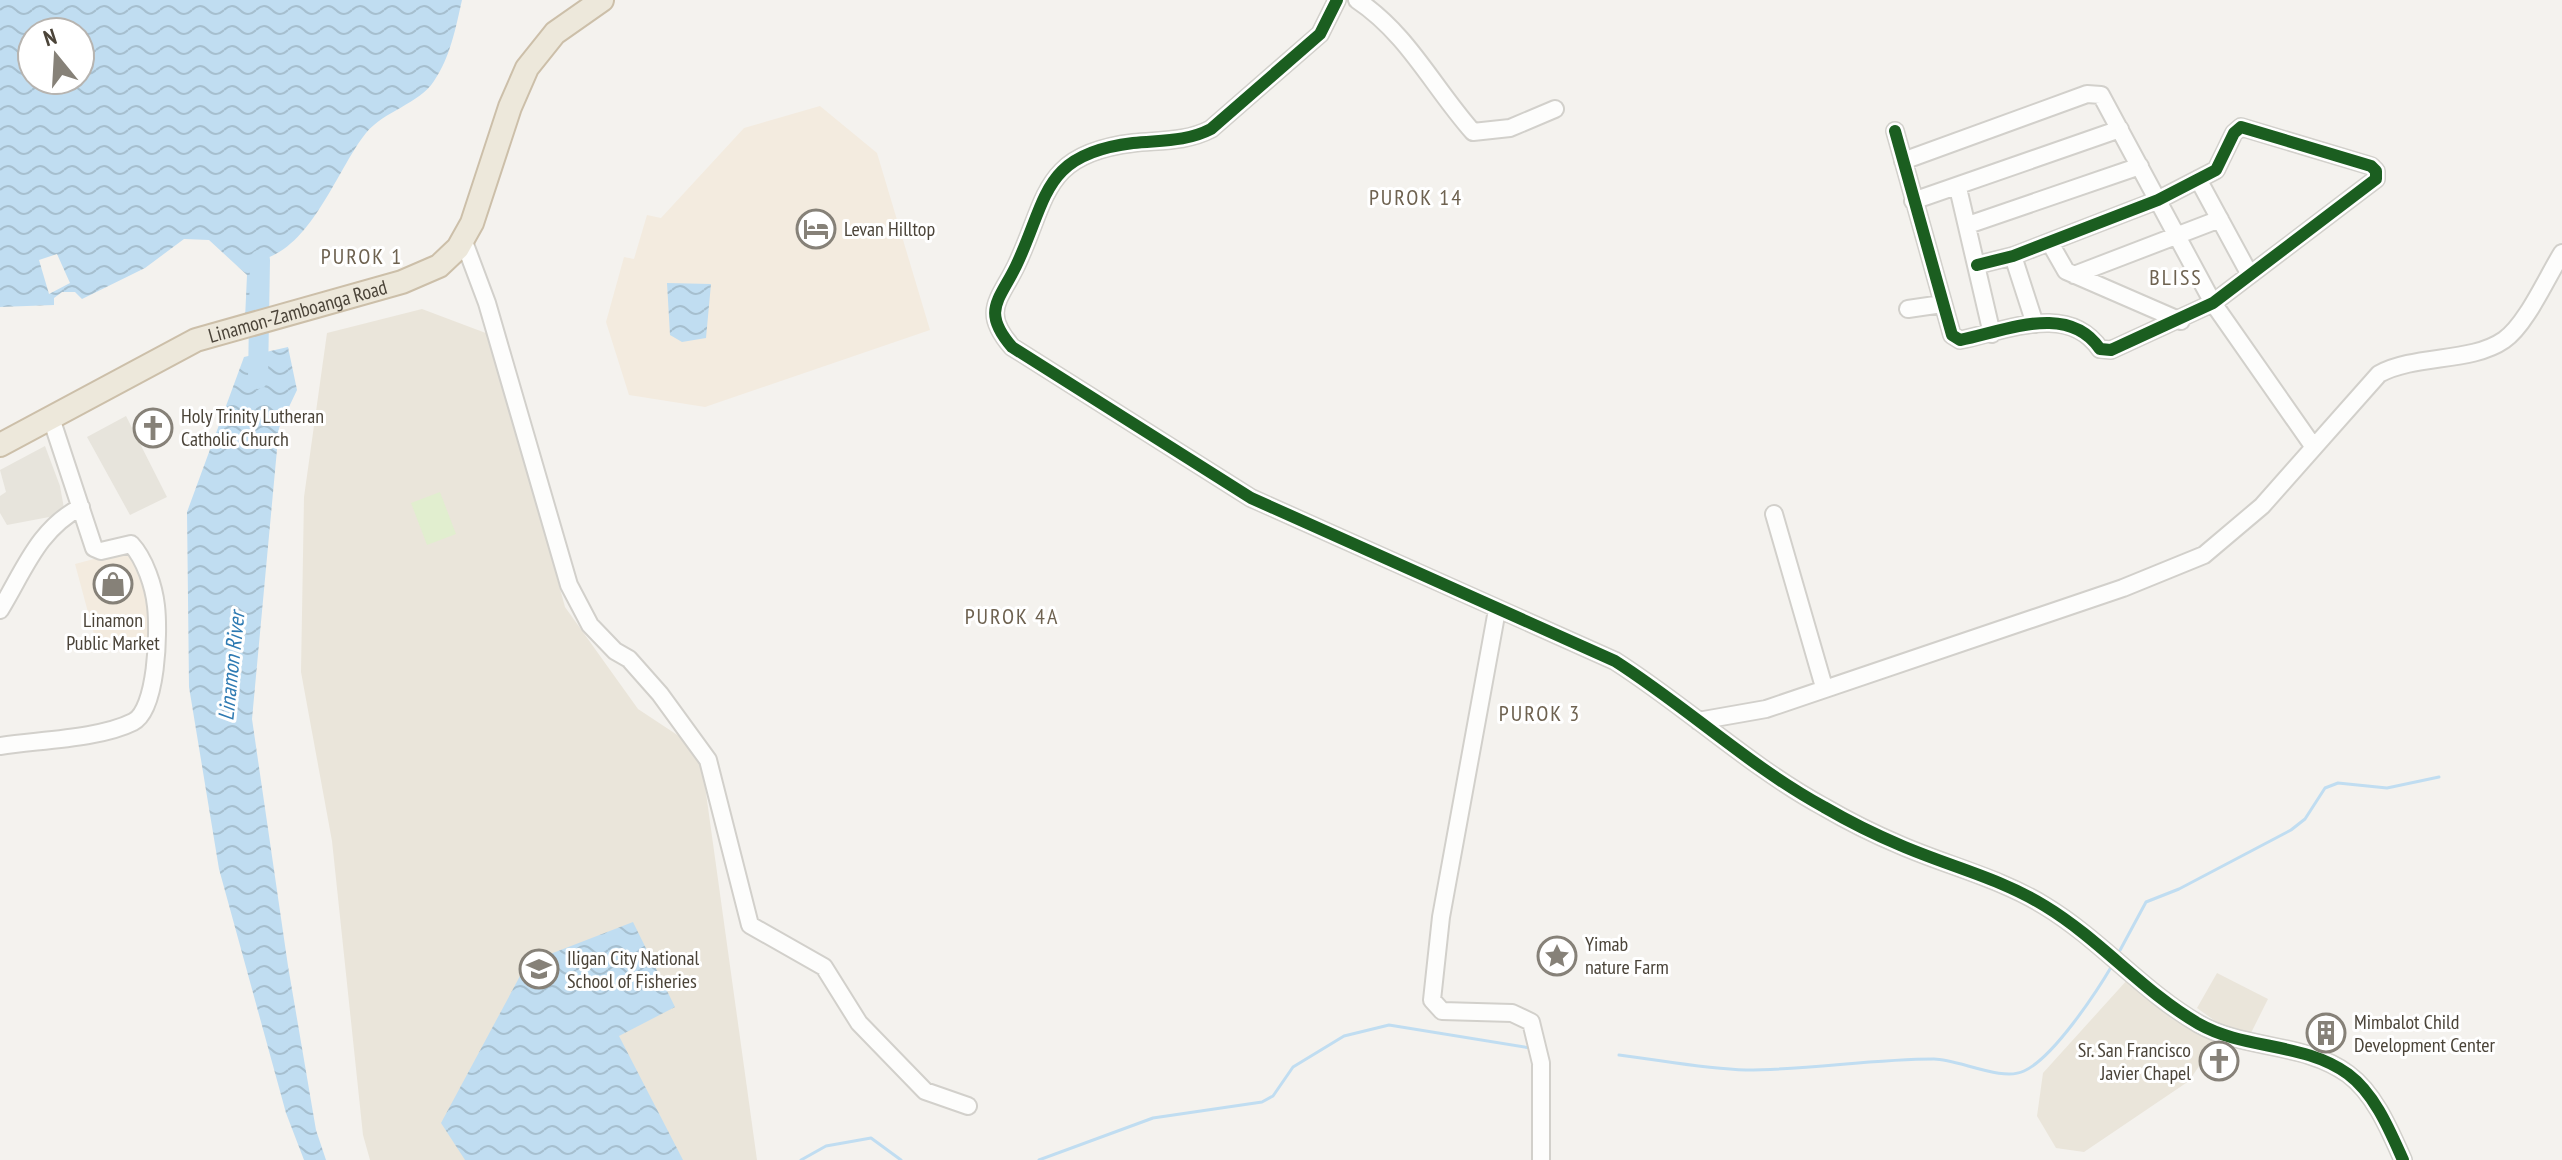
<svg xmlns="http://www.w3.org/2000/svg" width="2562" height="1160" viewBox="0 0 2562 1160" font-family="'PT Sans Narrow',sans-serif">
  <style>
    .residential { fill: #e7e4dc }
    .commercial { fill: #f3ebdf }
    .education { fill: #eae5da }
    .green { fill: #e1eecf }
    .water { fill: url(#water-waves); fill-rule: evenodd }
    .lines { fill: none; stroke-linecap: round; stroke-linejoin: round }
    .stream { stroke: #c0ddf1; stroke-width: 3 }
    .river { stroke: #c0ddf1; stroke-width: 20 }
    .minor-casing { stroke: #d2d0cb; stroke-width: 20 }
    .highway-casing { stroke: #ccbfa9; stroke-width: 26 }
    .minor { stroke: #fdfdfc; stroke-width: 16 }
    .highway { stroke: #ede8db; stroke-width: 22 }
    .cycleway-casing { stroke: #fff; stroke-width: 17 }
    .cycleway { stroke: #1b5e20; stroke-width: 12 }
    .labels { text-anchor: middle; stroke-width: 6; stroke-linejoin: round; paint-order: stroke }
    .poi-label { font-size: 20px; fill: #4b4439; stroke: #fff; text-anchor: start }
    .street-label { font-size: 20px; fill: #4b4439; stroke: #fff }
    .neighbourhood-label { font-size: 22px; letter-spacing: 2px; fill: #6e6250; stroke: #fff }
    .water-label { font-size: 22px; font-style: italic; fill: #2e7ab2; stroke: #fff }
  </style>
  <defs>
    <pattern id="water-waves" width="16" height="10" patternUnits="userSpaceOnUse" patternTransform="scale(2)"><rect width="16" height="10" fill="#c0ddf1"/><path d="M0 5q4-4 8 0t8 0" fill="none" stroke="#a6bfcf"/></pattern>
  </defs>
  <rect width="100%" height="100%" fill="#f4f2ee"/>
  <path class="residential" d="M126,416L167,497L130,515L87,437Z
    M45,446L60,486L65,514L7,525L0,513V496L6,492L0,470Z"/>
  <path class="commercial" d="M820,106L877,153L930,330L705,407L629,395L606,322L624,257L634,259L647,215L661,218L744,128Z
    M132,549L155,605L153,643L99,653L75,564Z"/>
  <path class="education" d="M422,309L491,335L565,607L638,709L700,750L757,1160H370L363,1135L332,841L301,672L304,497L327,333Z
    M2217,973L2268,999L2249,1037L2222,1026L2197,1008Z
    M2128,979L2172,1017L2218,1038L2189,1081L2084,1152L2056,1148L2037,1116L2043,1073Z"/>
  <path class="green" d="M440,492L456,534L427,545L411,503Z"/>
  <path class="water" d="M0,0H462C456,27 450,58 434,81C419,104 384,111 366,133C336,170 309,257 252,261L266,265L267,313L245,319L247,275L209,240L184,239L145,268L82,299L75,292H62L54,298V305L0,307ZM32,32H80V80H32ZM57,254L70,283L49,294L39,260Z
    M667,283L711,284L706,338L682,342L670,335Z
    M288,347L297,390L279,428L252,719L288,966L316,1130L326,1160H304L286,1113L219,869L189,687L187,512L244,357Z
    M633,922L675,1007L619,1036L683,1160H465L441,1123L527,963Z"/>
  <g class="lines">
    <path class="stream" d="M2118,954L2146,902L2179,889L2291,830L2305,819L2325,788L2338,783L2387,788L2439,777
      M1619,1055C1660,1060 1704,1069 1746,1070C1809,1070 1871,1059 1934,1059C1958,1059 2002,1082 2024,1071C2053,1058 2096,993 2113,964
      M801,1160L826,1146L871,1138L901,1160
      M1039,1160L1153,1118L1262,1102L1273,1096L1293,1067L1344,1036L1389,1025L1530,1048"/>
    <path class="river" d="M258,379L260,260"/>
    <g class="minor-casing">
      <path id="minor" d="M1337,0L1320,34L1211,129C1186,142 1160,140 1133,143C1041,154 1048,199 1016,266C999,301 981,311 1012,347L1251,498L1615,661C1687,707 1749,766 1824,807C1848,821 1874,834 1900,845C1948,866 2000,878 2045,906C2101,940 2142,991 2199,1024C2245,1050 2304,1042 2348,1074C2375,1094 2390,1131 2403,1160
        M1357,0C1408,34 1433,87 1473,132L1510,128L1555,109
        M1895,131L1952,335L1960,340C2006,331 2068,302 2100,349L2111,350L2213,303L2376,179V171L2371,166L2241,127L2234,133L2216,170L2158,200L2013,256L1977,265
        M1903,161L2087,94L2101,95L2213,303L2313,446
        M2198,179L2250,275
        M1958,188L1992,334
        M1913,201L2120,129
        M1968,225L2140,166
        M463,239L487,303L569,585L590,625L615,651L629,659L660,694L708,760L750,925L824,967L859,1023L925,1091L968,1106
        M2050,243L2066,271L2181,321
        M2013,256L2035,324
        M2074,275L2220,219
        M1908,309L1942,304
        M1774,514L1824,687
        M0,610C24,571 38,529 81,507
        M1497,610L1441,917L1432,1000L1442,1011L1512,1013L1531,1022L1541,1063V1160
        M1698,721L1766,709L2123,588L2204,555L2262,506L2379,374C2416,354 2471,363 2504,340C2526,325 2547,277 2562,253
        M0,746C38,740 99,739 133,722C157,710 159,632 156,606C154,587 145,559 131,544L101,551L94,548L51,418"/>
    </g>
    <g class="highway-casing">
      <g id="highway">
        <path id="s1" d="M0,445L196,340L402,282L439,266L458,248L472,223L510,107L527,68L555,33L602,0"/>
      </g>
    </g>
    <use href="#minor" class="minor"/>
    <use href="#highway" class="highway"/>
    <g class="cycleway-casing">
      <path id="cycleway" d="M1337,0L1320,34L1211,129C1186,142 1160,140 1133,143C1041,154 1048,199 1016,266C999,301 981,311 1012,347L1251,498L1615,661C1687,707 1749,766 1824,807C1848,821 1874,834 1900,845C1948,866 2000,878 2045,906C2101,940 2142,991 2199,1024C2245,1050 2304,1042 2348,1074C2375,1094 2390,1131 2403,1160
        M1895,131L1952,335L1960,340C2006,331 2068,302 2100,349L2111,350L2213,303L2376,179V171L2371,166L2241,127L2234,133L2216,170L2158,200L2013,256L1977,265"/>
    </g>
    <use href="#cycleway" class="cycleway"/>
  </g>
  <defs>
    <g id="hotel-ring" transform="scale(2)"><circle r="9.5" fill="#fff" stroke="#868178" stroke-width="1.5"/><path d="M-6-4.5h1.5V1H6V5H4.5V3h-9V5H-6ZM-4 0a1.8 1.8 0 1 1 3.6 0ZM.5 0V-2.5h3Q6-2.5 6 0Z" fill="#868178"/></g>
    <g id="church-ring" transform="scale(2)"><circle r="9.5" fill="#fff" stroke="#868178" stroke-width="1.5"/><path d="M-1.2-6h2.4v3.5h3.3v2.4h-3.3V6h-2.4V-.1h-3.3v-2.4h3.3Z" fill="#868178"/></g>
    <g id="shop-ring" transform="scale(2)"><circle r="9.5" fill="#fff" stroke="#868178" stroke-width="1.5"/><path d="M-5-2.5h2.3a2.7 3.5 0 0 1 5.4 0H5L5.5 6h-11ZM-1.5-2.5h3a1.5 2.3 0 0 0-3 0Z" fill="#868178"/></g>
    <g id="sight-ring" transform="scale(2)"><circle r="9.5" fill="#fff" stroke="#868178" stroke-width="1.5"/><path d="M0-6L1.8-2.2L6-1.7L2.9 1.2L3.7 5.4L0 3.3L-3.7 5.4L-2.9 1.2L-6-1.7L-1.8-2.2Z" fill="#868178"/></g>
    <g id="school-ring" transform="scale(2)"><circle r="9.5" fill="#fff" stroke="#868178" stroke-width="1.5"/><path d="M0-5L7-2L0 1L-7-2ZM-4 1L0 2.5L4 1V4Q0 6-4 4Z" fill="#868178"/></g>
    <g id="building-ring" transform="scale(2)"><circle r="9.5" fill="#fff" stroke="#868178" stroke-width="1.5"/><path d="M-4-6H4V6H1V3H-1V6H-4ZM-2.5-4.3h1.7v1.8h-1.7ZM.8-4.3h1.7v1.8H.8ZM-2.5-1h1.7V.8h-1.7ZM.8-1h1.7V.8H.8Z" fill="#868178"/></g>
  </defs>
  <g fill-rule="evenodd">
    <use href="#hotel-ring" x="816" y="229"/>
    <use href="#church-ring" x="153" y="428"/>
    <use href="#shop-ring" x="113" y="584"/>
    <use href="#sight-ring" x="1557" y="956"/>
    <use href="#school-ring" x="539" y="969"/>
    <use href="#building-ring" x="2326" y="1033"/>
    <use href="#church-ring" x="2219" y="1061"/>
  </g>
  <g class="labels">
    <g class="poi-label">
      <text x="844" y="236">Levan Hilltop</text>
      <text x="181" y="423">Holy Trinity Lutheran<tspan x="181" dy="23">Catholic Church</tspan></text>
      <text x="113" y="627" text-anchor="middle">Linamon<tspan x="113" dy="23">Public Market</tspan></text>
      <text x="1585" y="951">Yimab<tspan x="1585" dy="23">nature Farm</tspan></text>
      <text x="567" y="965">Iligan City National<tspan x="567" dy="23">School of Fisheries</tspan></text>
      <text x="2354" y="1029">Mimbalot Child<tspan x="2354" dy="23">Development Center</tspan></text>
      <text x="2191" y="1057" text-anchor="end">Sr. San Francisco<tspan x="2191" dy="23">Javier Chapel</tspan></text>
    </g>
    <g class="street-label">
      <text dy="7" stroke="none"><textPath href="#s1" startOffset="328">Linamon-Zamboanga Road</textPath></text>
    </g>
    <g class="neighbourhood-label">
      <text x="1416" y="205">PUROK 14</text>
      <text x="362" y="264">PUROK 1</text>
      <text x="2176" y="285">BLISS</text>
      <text x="1012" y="624">PUROK 4A</text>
      <text x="1540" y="721">PUROK 3</text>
    </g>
    <g class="water-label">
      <text transform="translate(231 666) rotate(-84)" y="8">Linamon River</text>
    </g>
  </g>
  <g transform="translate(56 56) rotate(342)"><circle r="38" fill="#ffffff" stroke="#b7b4b0" stroke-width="2"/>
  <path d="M0-6L14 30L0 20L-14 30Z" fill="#868178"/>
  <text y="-12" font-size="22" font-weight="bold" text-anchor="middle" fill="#4b4439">N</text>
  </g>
</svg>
